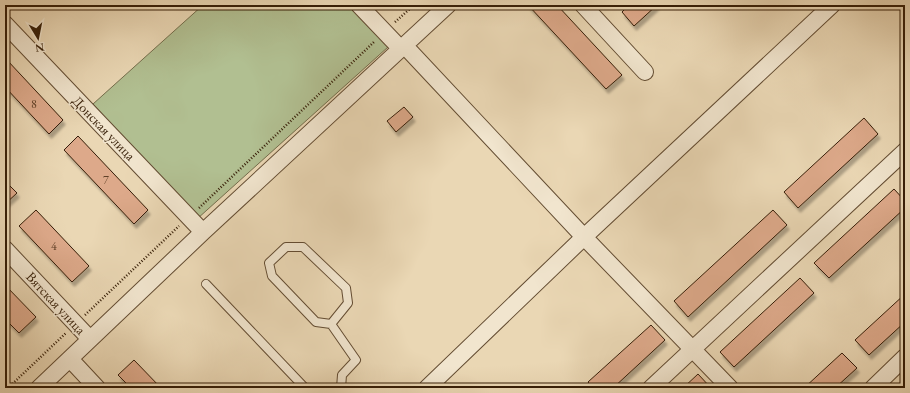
<svg xmlns="http://www.w3.org/2000/svg" width="910" height="393" viewBox="0 0 910 393" font-family="'EB Garamond',serif">
  <style>
    .green { fill: #b1bf91; stroke: #746e4c }
    .building { fill: #dda98a; stroke: #361e07; filter: url(#shadow) }
    .lines { fill: none; stroke-linecap: round; stroke-linejoin: round }
    .service-casing { stroke: #634c32; stroke-width: 10 }
    .minor-casing { stroke: #634c32; stroke-width: 18 }
    .path { stroke: #361e07; stroke-width: 2.5; stroke-dasharray: 1 2; stroke-linecap: butt }
    .service { stroke: #f1e5ce; stroke-width: 8 }
    .minor { stroke: #f1e5ce; stroke-width: 16 }
    .labels { text-anchor: middle; stroke-width: 3; stroke-linejoin: round; paint-order: stroke }
    .number-label { font-size: 12px; fill: #604128 }
    .street-label { font-size: 14px; fill: #361e07; stroke: #f1e5ce }
  </style>
  <defs>
    <filter id="shadow"><feDropShadow dx="2.5" dy="4.5" stdDeviation="1" flood-color="#0004"/></filter>
  </defs>
  <rect width="100%" height="100%" fill="#ead7b4"/>
  <filter id="stains"><feTurbulence type="fractalNoise" baseFrequency=".005" numOctaves="4"/><feColorMatrix values="0 0 0 0 .2 0 0 0 0 .09 0 0 0 0 .02 0 0 0 .5 -.17"/></filter>
  <radialGradient id="worn" r=".72"><stop offset=".6" stop-color="#630" stop-opacity="0"/><stop offset="1" stop-color="#630" stop-opacity=".3"/></radialGradient>
  <path class="green" d="M203,5H350L388,47L197,219L93,104Z"/>
  <path class="building" d="M528,5H557L622,75L606,89Z
    M629,5H657L634,26L622,12Z
    M7,60L63,120L49,134L5,87V62Z
    M404,107L413,117L396,132L387,121Z
    M864,118L878,134L798,208L784,192Z
    M78,136L148,210L134,224L64,150Z
    M5,181L17,193L5,204Z
    M894,189L905,201V208L829,278L814,263Z
    M36,210L89,266L72,282L19,226Z
    M773,210L787,225L688,317L674,301Z
    M800,278L814,293L734,367L720,352Z
    M5,285L36,317L19,333L5,319Z
    M905,294V322L869,355L855,340Z
    M651,325L665,340L613,388H593L588,382Z
    M842,353L857,368L835,388H804Z
    M134,360L161,388H131L118,375Z
    M698,374L711,388H683Z"/>
  <g class="lines">
    <g class="service-casing">
      <path id="service" d="M206,284L305,388
        M331,324L348,303L346,288L303,247H286L269,263L272,276L316,322L331,324L356,360L342,375L341,388"/>
    </g>
    <g class="minor-casing">
      <path id="minor" d="M359,5L401,49
        M583,5L645,72
        M5,24L203,232
        M404,45L584,237L730,388
        M5,249L90,339
        M70,359L97,388
        M39,388L203,232L448,5
        M427,388L584,237L832,5
        M651,388L905,151
        M873,388L905,357"/>
    </g>
    <path class="path" d="M395,22L414,5
      M199,208L375,41
      M85,315L179,226
      M8,388L66,333"/>
    <use href="#service" class="service"/>
    <use href="#minor" class="minor"/>
  </g>
  <g class="labels">
    <g class="number-label">
      <text x="34" y="108">8</text>
      <text x="106" y="184">7</text>
      <text x="54" y="250">4</text>
    </g>
    <g class="street-label">
      <text transform="translate(104 128) rotate(46)" y="5">Донская улица</text>
      <text transform="translate(56 303) rotate(47)" y="5">Вятская улица</text>
    </g>
  </g>
  <rect width="910" height="393" fill="none" stroke="#ead7b4" stroke-width="20"/>
  <rect x="6" y="6" width="898" height="381" fill="none" stroke="#361e07" stroke-width="2"/>
  <rect x="10" y="10" width="890" height="373" fill="none" stroke="#361e07"/>
  <g transform="translate(38 38) rotate(170)" stroke="#f1e5ce" stroke-width="3" paint-order="stroke">
  <path d="M0-3L7 15L0 10L-7 15Z" fill="#361e07"/>
  <text y="-6" font-size="11" font-weight="bold" text-anchor="middle" fill="#361e07">N</text>
  </g>
  <rect width="100%" height="100%" filter="url(#stains)"/>
  <rect width="100%" height="100%" fill="url(#worn)"/>
</svg>
